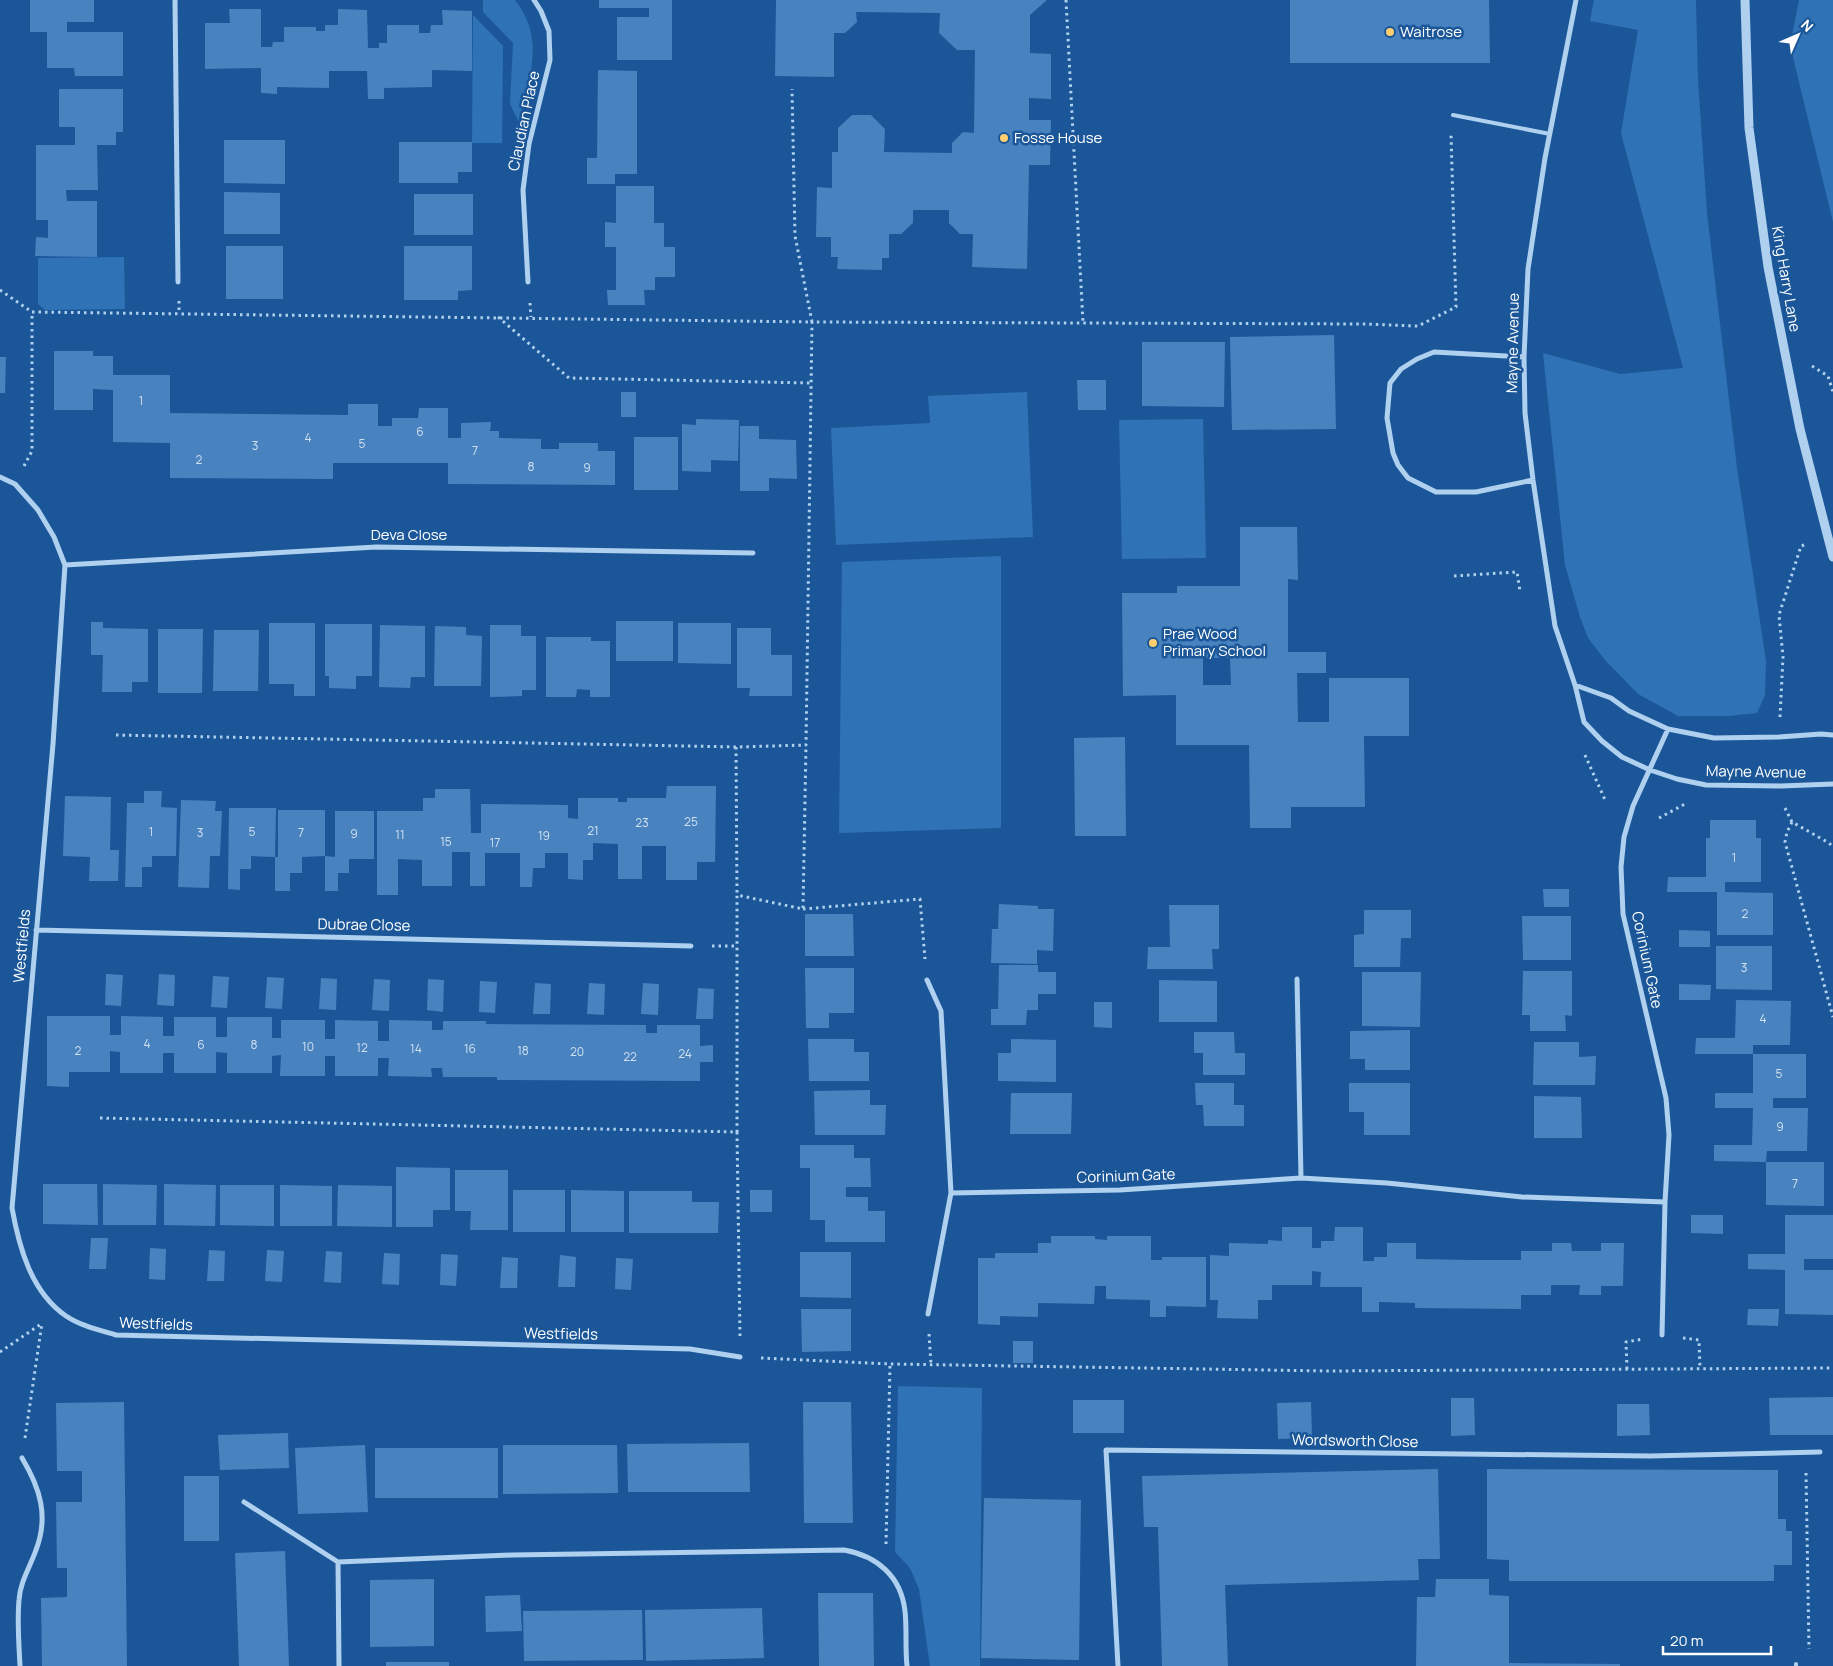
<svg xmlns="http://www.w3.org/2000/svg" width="1833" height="1666" viewBox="0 0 1833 1666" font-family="Manrope,sans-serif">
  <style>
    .green { fill: #2f72b6 }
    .building { fill: #4883c0; fill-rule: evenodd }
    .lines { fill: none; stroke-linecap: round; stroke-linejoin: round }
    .path { stroke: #b0d0f0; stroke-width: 3; stroke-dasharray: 2.5 4; stroke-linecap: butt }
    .service { stroke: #b0d0f0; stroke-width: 4 }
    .minor { stroke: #b0d0f0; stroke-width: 5 }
    .tertiary { stroke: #b0d0f0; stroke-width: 9 }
    .poi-dot { fill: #ffcf6f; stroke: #1b5798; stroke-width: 2 }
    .labels { text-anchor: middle; stroke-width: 5; stroke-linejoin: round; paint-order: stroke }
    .number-label { font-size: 12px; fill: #d1e0ef }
    .poi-label { font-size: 15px; fill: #fff; stroke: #1b5798; text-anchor: start }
    .street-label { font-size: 15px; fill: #fff; stroke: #1b5798 }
  </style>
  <rect width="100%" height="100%" fill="#1b5798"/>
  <path class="green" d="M483,0H515C546,39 529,78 519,122L510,104L513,43L483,12Z
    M1594,0H1696L1698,81L1707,213L1737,468L1766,661L1765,695L1757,713L1729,716H1678L1638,694L1605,660L1588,638L1580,617L1565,565L1543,353L1620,374L1683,368L1621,133L1638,30L1590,21Z
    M1799,0H1833V222L1790,45Z
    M473,15L503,46L502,143H472Z
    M124,257L125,309L45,310L38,304V258Z
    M1027,392L1033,537L836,545L831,428L930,423L928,396Z
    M1203,419L1206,558L1122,559L1119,420Z
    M1001,556V828L839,833L842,562Z
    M898,1386L982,1388L980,1666H930L919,1589L910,1568L895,1552Z"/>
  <path class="building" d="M30,0H94V22H67V32H123V76H75L74,68H47V32H30Z
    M599,0H672V60H617V17H649V8H599Z
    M776,0H1047L1030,15V53L1051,54V99L1029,98V120H1051L1050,165H1029L1027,269L972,267L973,234H960L949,223V210H913V223L901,234H889V258H882V270L837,269L838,257H831V237H816L817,187L832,188V152H838V128L852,115H871L885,129L884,152L952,153V143L963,132L974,133L975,50H957L939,33L940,13L856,12L857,22L845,33H834V77L775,76Z
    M1290,0H1489L1490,63H1290Z
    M229,9H261V47H272L273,42H284V27H316V31H325V25H338V9L367,10L368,48H379V43H387V25H419V33H430L431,25H443L442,10L472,11V71L432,70V87L384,88V99H368L367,71H329V88L277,87V94L261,93V68L205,69V23H230Z
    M598,70L637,71V174H615V184H587V158H597Z
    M59,89H123V132H116V145H97L98,190H66L67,201H97V257L35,256L36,237L48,238V220H36V145H75V127H59Z
    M224,140H285V184L224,183Z
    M399,142H472V172H458V183H399Z
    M616,186H654V223H664V247H675V277H655V290H644L645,305H608L607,290H616V247H605V222L616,223Z
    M224,192L280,193V234H224Z
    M414,194H473V235H414Z
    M226,246H283V299H226Z
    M404,246H472V290L458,291V300H404Z
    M1334,335L1336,429L1232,430L1230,337Z
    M1142,342H1225L1224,407L1142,406Z
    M54,351H93V356H113V375H170V413L348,415V404H378V426H392V418H418L419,408H448V438H461V423L491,422L490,431H499V438L541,439V449H559V443H598V451H615V485L448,484V463H333V479L170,478V443L113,442V390L93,389V410H54Z
    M0,357H6L5,393H0Z
    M1077,380H1106V410H1078Z
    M621,392H636V417H621Z
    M696,419L739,420L738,461L711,460V472L682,471V424L696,425Z
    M740,426H759V439L796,440L797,479L769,478V491H740Z
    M634,437H678V490H634Z
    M1240,527H1297L1298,580L1288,579V652H1326V673H1297L1298,722H1329V678H1409V736H1364L1365,807H1291V828H1250L1249,745H1176V695L1123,696L1122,593H1177V586H1240ZM1203,658H1230L1231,685H1203Z
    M616,621H673V661H616Z
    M91,622H103V628L148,629V682H132V692H102L103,655H91Z
    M269,623H315V696H294V684H269Z
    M678,623H731V664L678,663Z
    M325,624H372V676H356V689L329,688V676H325Z
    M380,625L425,626V677H411L410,688L379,687Z
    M490,625H521V636H536V690H522V696L490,697Z
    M435,626L466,627V635L482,636L481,686H434Z
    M737,628H771V655H792V696H749L750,688H737Z
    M158,629H203L202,693H158Z
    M214,630H259L258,691H213Z
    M546,637H591V641H610V697H590V690L577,689L576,697H546Z
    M1125,737L1126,836H1075L1074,738Z
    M667,786H716L715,862H697V880H666V846H642V879H618V844L593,843V860H583V880L568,879V853H545V868H533L532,887H520V853H485V886H470V852H452V886H422V860L398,859V895H377V811H423V798H435V789H470L471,833H481V804L568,805V818L578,819V798H618V802H627V798H666Z
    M144,791H162L161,807L177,808L176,856H152V867H142V887H125L127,803H144Z
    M65,796L111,797L110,850H119L118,881H89L90,857L63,856Z
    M181,800L216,801L215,811H222L220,856H210L209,888L178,887Z
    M229,808H276L275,857L251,856V869H240V890L228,889Z
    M278,810H325V856L302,857V873H290V891H275V857H278Z
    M335,811H374V859H349V873H338V891H325V856L335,857Z
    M1710,820H1756V838H1761V882H1725V892L1773,893V935H1717V892H1667L1668,877H1706V838H1710Z
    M1543,889H1569V907H1544Z
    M999,904L1038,906V909H1054L1053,951L1037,950V964L991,963L992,929H998Z
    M1169,905H1219V949H1212L1213,969H1147L1148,947H1170Z
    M1364,910H1411V938H1401L1400,967H1354V935L1364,934Z
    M805,914H853L854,956H805Z
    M1522,916H1571V960H1523Z
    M1679,930L1710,931V947H1679Z
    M1716,946H1772V990L1716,989Z
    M999,965H1038V972H1056V994H1038V1010H1027L1026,1025H991V1009H998Z
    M805,968H854V1013H829V1028H806Z
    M1523,971H1572V1016L1565,1015L1566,1031H1530V1015H1522Z
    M1362,972H1421L1420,1027L1362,1026Z
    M106,974L123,975L121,1006L105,1005Z
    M159,974L175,975L174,1006L157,1005Z
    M213,976L229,977L227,1008L211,1007Z
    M267,977L284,978L282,1009L265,1008Z
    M321,978L337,979L336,1010L319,1009Z
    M374,979L390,980L389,1011L372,1010Z
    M428,979L444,980L443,1012L427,1010Z
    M1159,980L1217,981V1022H1159Z
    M480,981L497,982L495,1013L479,1012Z
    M535,983L551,984L550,1014H533Z
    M589,983L605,984L604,1015L587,1014Z
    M643,983L659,984L658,1015L641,1014Z
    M1679,984L1711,985L1710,1000H1679Z
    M698,988L714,989L713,1019H696Z
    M1736,1000L1791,1001L1790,1045H1753V1054H1695L1696,1038H1735Z
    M1094,1002H1112V1028L1094,1027Z
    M47,1016H110V1035H121V1016L163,1017V1036H174V1017H216V1037H227V1017H272V1038H281V1020H325V1039H335V1020L378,1021V1041H389V1020L432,1021V1030H443V1021H486V1024L646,1025V1033H657V1025H700V1046L713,1045V1062H700V1081L497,1080V1077H443L442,1068H431L432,1077L388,1076L389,1058H378V1076H335V1056H325V1076H280L281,1055L272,1056V1073H227V1053L216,1052V1073H174V1053H163V1073H120V1052L110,1051V1072H69V1087L47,1086Z
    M1410,1030V1070H1365V1059H1350V1031Z
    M1194,1032H1234L1235,1053H1245V1075H1203V1053H1194Z
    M808,1039H854V1052H869V1081H809Z
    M1011,1039L1056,1040V1082L998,1081V1053H1011Z
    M1534,1042H1579V1057L1596,1056L1595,1085H1533Z
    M1753,1054H1806V1098H1773V1108H1808L1807,1151H1767L1766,1162H1824V1206L1766,1205V1162L1714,1161V1145H1752L1753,1108H1715V1093H1753Z
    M1195,1083H1234V1105H1244V1126H1204L1203,1105H1196Z
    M1349,1083H1410V1135H1364V1112H1349Z
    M870,1090V1105H886L885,1135H815L814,1091Z
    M1011,1093H1072L1071,1134H1010Z
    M1534,1096L1581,1097L1582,1138H1534Z
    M800,1145H854V1158H870L871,1187H846V1197H868V1211H885V1242H825V1220H810V1168H800Z
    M396,1167L450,1168V1210H433V1227H396Z
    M455,1170H508V1230H470L471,1211H455Z
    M43,1184H97L98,1225L43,1224Z
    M103,1184L157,1185L156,1225H103Z
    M164,1184L216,1185L215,1226L164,1225Z
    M220,1185H274V1226L220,1225Z
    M280,1185L332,1186V1226H280Z
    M338,1185L392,1186V1227L337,1226Z
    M513,1190H565V1232H513Z
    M571,1190L624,1191V1232H571Z
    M750,1190H772V1212H750Z
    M629,1191H692V1202H719L718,1233H629Z
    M1691,1215H1723V1234L1691,1233Z
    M1785,1215H1833V1259H1804V1270H1833V1315L1785,1314V1270L1748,1269V1254H1785Z
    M1282,1227H1312V1248H1321V1241H1334L1335,1227H1363V1261H1374V1257H1387V1243H1416V1259L1470,1260H1521V1251H1552V1243H1571L1572,1251H1601V1243H1624L1623,1286H1601V1295H1579L1580,1285H1551V1295H1521V1309L1415,1308V1303L1379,1302V1312H1362V1287H1320L1321,1272L1312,1271V1285H1272V1300H1258V1319L1217,1318L1218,1300H1210V1255L1229,1256V1243L1268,1244V1240L1282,1241Z
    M1051,1236H1095V1239L1107,1240V1236H1151V1260H1162V1257H1206V1307L1166,1306V1317H1150V1300L1106,1299V1286H1095L1094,1304L1038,1303V1317L1000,1316V1325L978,1324V1258H995V1253H1038V1243H1051Z
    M91,1238H108L106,1269H89Z
    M150,1248L166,1249L165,1280L149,1279Z
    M209,1250L225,1251L224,1281H207Z
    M267,1250L284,1251L282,1282L265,1281Z
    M326,1251L342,1252L341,1283L324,1282Z
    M800,1252H851V1298L800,1297Z
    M384,1253L400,1254L399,1285L382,1284Z
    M441,1254L458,1255L456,1286L440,1285Z
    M560,1255L576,1257L575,1287H558Z
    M502,1257L518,1258L517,1288H500Z
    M616,1258L633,1259L631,1290L615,1289Z
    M801,1309H851V1351L802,1352Z
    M1748,1309H1779L1778,1326L1747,1325Z
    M1013,1341H1033V1363H1013Z
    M1833,1397V1435H1770L1769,1398Z
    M1451,1398H1474L1475,1435L1451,1436Z
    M1073,1400H1124V1433H1073Z
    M124,1402L127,1666H42L41,1598L67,1597V1568H57L56,1502H82V1471H57L56,1403Z
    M803,1402H851L853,1523H804Z
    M1311,1402L1312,1438L1278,1439L1277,1403Z
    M1617,1404H1649L1650,1435L1617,1436Z
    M288,1433L289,1468L220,1470L218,1435Z
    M749,1443L750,1492H628L627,1444Z
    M365,1445L368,1512L298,1514L295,1448Z
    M503,1445H617L618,1493L503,1494Z
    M375,1448H498V1498H375Z
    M1438,1469L1440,1559H1418L1419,1580L1225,1585L1228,1666H1162L1158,1527H1144L1142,1476Z
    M1487,1469L1778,1470V1519H1786V1531H1792V1565H1774V1581H1509V1560L1487,1559Z
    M184,1476H219V1541H184Z
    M984,1498L1081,1500L1079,1660L981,1658Z
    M285,1551L289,1666H239L235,1553Z
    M434,1579V1646L370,1647V1580Z
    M1436,1579H1489V1595L1509,1596V1663L1620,1664V1666H1416L1417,1597H1435Z
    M818,1593H873L874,1666H819Z
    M520,1595L522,1631L486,1632L485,1596Z
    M762,1608L764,1658L646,1661L645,1610Z
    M642,1610L643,1660L524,1661L523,1611Z
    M386,1662H449V1666H386Z"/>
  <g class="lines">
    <path class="path" d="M1066,0L1083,323
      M0,290L32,312
      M179,301V313
      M530,303L531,317
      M498,317L569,378L811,383
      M1812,366L1828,376L1833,392
      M24,466L32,451V312L812,322L795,236L792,89
      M1454,576L1517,572L1520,591
      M1780,717L1783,657L1779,615L1801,546L1807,544
      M116,735L736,747L806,745L812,322L1362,324L1418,326L1456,307L1451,134
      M736,747L737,895
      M1585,755L1606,802
      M1785,808L1792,822L1829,843L1833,847
      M1659,818L1685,804
      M1792,822L1787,832L1785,842L1833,1017
      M803,909L920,899L925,959
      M712,946H736
      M100,1118L737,1132V895L803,909L806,745
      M737,1132L740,1337
      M929,1334L931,1364
      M1683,1338L1699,1340L1700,1369
      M0,1352L41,1324
      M761,1358L890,1364L1328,1371L1833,1368
      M1627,1369L1626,1342L1643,1339
      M25,1438L42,1323
      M1806,1473L1809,1649
      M886,1544L890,1364"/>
    <path class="service" d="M1453,115L1550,134
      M1796,1666V1664"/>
    <path class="minor" d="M175,0L178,282
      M1576,0L1545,158L1528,269L1524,357L1525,413L1533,480L1555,626L1575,685L1584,722L1602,741L1622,757L1650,770L1677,779L1706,785L1781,786L1833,784
      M528,282L523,190L529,144L550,60L549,31L541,11L534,0
      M1524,357L1434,352L1417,359L1401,369L1390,383L1387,418L1393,453L1398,465L1408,478L1436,492H1476L1533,480
      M0,477L15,484L38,510L54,537L65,565L53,744L12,1208C19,1247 31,1292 66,1316C81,1326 99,1330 116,1335L690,1349L740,1357
      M65,565L376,547L753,553
      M1575,685L1611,698L1629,711L1668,729L1714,738L1779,737L1821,734L1833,735
      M36,930L691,946
      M1297,979L1301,1178
      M927,980L941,1011L951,1193
      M928,1314L951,1193L1120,1190L1301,1178L1387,1183L1522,1197L1665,1202L1669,1135L1666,1098L1623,914L1621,867L1624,837L1633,806L1668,729
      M1662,1335L1665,1202
      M244,1502L338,1562
      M20,1666C19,1645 17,1622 19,1600C20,1582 30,1567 36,1550C49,1516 40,1488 22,1458
      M339,1666L338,1562L512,1555L844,1550C877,1556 901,1576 905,1611C907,1629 905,1648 907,1666
      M1118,1666L1106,1450L1650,1456L1820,1452"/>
    <path class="tertiary" d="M1745,0L1749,128L1768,267L1800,429L1833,557"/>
  </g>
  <g class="poi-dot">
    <circle cx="1390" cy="32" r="5"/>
    <circle cx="1004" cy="138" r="5"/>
    <circle cx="1153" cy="643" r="5"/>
  </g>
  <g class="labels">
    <g class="number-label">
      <text x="141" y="405">1</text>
      <text x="420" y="436">6</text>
      <text x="308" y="442">4</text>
      <text x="362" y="448">5</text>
      <text x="255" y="450">3</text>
      <text x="475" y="455">7</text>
      <text x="199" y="464">2</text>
      <text x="531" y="471">8</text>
      <text x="587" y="472">9</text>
      <text x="691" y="826">25</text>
      <text x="642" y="827">23</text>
      <text x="593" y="835">21</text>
      <text x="151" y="836">1</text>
      <text x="252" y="836">5</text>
      <text x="200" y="837">3</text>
      <text x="301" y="837">7</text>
      <text x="354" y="838">9</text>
      <text x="400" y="839">11</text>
      <text x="544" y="840">19</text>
      <text x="446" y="846">15</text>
      <text x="495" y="847">17</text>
      <text x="1734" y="862">1</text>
      <text x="1745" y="918">2</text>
      <text x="1744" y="972">3</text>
      <text x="1763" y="1023">4</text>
      <text x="147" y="1048">4</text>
      <text x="201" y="1049">6</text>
      <text x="254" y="1049">8</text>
      <text x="308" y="1051">10</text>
      <text x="362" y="1052">12</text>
      <text x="416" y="1053">14</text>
      <text x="470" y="1053">16</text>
      <text x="78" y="1055">2</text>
      <text x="523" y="1055">18</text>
      <text x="577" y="1056">20</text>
      <text x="685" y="1058">24</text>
      <text x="630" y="1061">22</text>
      <text x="1779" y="1078">5</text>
      <text x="1780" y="1131">9</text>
      <text x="1795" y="1188">7</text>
    </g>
    <g class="poi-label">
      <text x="1400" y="37">Waitrose</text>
      <text x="1014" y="143">Fosse House</text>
      <text x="1163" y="639">Prae Wood<tspan x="1163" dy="17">Primary School</tspan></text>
    </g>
    <g class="street-label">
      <text transform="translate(524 121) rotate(-78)" y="5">Claudian Place</text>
      <text transform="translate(1786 279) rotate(80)" y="5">King Harry Lane</text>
      <text transform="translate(1513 343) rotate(-89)" y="5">Mayne Avenue</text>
      <text x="409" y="540">Deva Close</text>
      <text transform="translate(1756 772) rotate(1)" y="5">Mayne Avenue</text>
      <text transform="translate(364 925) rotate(1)" y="5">Dubrae Close</text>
      <text transform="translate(22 946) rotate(-85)" y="5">Westfields</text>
      <text transform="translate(1647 960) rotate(78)" y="5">Corinium Gate</text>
      <text transform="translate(1126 1176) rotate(-2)" y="5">Corinium Gate</text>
      <text transform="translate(156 1324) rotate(2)" y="5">Westfields</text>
      <text transform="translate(561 1334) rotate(1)" y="5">Westfields</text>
      <text transform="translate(1355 1441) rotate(1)" y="5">Wordsworth Close</text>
    </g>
  </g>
  <g transform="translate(1798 35) rotate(45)" stroke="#1b5798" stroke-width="4" paint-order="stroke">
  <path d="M0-4L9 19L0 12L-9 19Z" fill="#ffffff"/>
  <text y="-8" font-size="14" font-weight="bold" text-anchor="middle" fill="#ffffff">N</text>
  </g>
  <path d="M1663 1646v8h108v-8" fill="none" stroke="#ffffff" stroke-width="2.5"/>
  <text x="1670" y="1646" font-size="15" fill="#ffffff" stroke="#1b5798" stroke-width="4" paint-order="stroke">20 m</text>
</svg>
